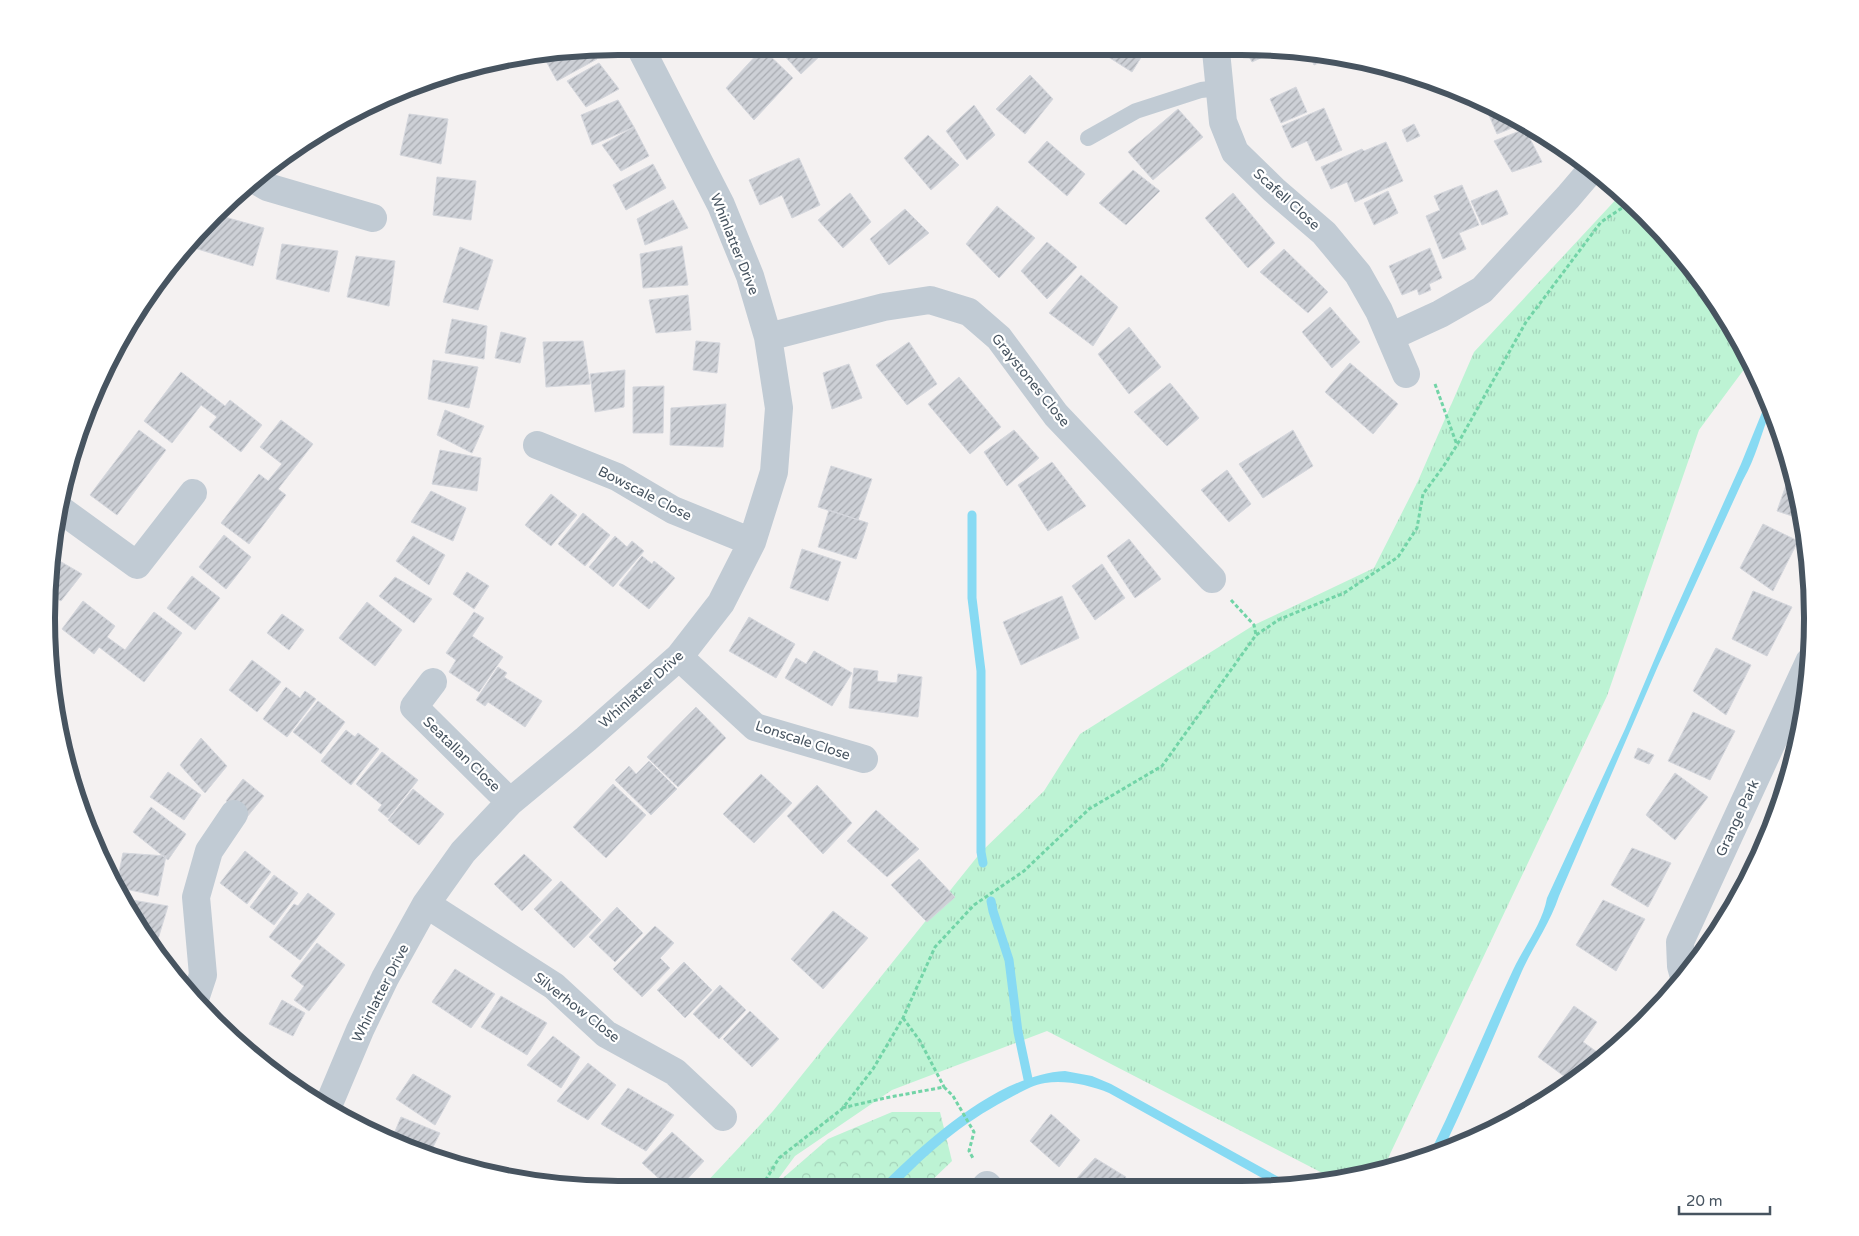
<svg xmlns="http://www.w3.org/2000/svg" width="1859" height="1236" viewBox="0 0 1859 1236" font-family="'Varela Round',sans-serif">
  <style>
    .grass { fill: url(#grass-tufts) }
    .forest { fill: url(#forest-crowns) }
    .water { fill: #87daf3 }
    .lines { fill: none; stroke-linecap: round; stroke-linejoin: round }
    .stream { stroke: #87daf3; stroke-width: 9 }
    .building { fill: url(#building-hatch); stroke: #d5d7dd }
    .path { stroke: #72d4a7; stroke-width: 3; stroke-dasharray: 4 2.5; stroke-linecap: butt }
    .service { stroke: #c1cbd4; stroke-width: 16 }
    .minor { stroke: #c1cbd4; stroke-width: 28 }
    .labels { text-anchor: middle; stroke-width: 4.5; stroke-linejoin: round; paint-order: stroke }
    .street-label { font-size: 14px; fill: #475460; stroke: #fff }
    .rim { fill: none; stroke: #475460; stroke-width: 6 }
  </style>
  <defs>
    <pattern id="grass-tufts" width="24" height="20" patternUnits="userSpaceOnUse" patternTransform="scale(1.25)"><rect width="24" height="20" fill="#bdf3d4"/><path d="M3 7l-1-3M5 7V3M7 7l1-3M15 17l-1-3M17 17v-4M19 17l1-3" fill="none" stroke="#a4d2b9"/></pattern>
    <pattern id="forest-crowns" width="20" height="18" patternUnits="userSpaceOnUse" patternTransform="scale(1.25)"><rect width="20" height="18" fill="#bdf3d4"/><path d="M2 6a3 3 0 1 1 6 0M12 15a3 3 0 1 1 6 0" fill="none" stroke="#a4d2b9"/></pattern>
    <pattern id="building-hatch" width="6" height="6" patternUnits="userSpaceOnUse" patternTransform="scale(1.25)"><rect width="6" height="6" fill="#cdd0d6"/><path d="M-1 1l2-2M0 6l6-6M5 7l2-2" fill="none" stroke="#a8abb1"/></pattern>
  </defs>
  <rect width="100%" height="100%" fill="#f4f1f1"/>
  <path class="grass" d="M1622,193L1695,270L1751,360L1699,430L1607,696L1382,1171L1334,1179L1047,1031L892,1090L795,1156L773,1186H703L773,1111L981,852L1044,791L1080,734L1254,625L1374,568L1418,481L1474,352Z"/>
  <path class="forest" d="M892,1112H940L952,1161L925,1187L778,1186L783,1178L828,1139Z"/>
  <path class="water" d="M1767,400L1771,410C1761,433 1756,458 1743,480L1658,666L1559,896C1550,923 1534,945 1522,971C1496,1031 1471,1091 1443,1150L1429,1155C1459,1094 1484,1032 1513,970C1524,946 1542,925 1547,898L1625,729L1672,618L1741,464Z
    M1065,1071L1092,1076L1111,1084L1295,1186L1280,1188L1109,1093C1089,1085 1066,1080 1045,1083C1031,1085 1018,1094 1006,1100C961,1124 930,1151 895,1187H879C926,1141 997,1075 1065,1071Z"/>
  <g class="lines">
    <path class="stream" d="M972,515V598L981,671V852L983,863
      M991,901L993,911L1009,960L1018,1032L1028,1079"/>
  </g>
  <path class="building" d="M592,51L597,59L557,81L541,52Z
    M760,51H765L793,78L754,120L726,88Z
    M780,51H825L801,74Z
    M1099,51H1145L1132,72Z
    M1246,51H1276L1252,62Z
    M1308,51H1316L1335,55L1314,65Z
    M599,63L619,89L586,107L567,81Z
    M1030,75L1053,99L1025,134L996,109Z
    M419,84L415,96L404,91Z
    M1296,87L1307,112L1281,123L1270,99Z
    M618,100L634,127L592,145L581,115Z
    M1483,101L1494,105L1522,124L1497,134Z
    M974,105L995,135L967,160L946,131Z
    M1324,108L1342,150L1316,161L1307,141L1292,148L1282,126Z
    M1178,109L1203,137L1153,180L1128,152Z
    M409,114L448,119L441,164L400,155Z
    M1414,124L1420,136L1407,142L1402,130Z
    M634,127L649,156L621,171L602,145Z
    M329,128L328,137L316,135Z
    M1525,129L1542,162L1512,172L1494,141Z
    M928,135L959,165L931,190L904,158Z
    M1047,141L1085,174L1067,196L1028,162Z
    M1386,142L1403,181L1355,202L1347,182L1331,189L1321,167L1362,149L1364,151Z
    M799,158L820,205L792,218L782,195L760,205L749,180Z
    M653,164L666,188L626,210L613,185Z
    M1133,170L1160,191L1126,225L1099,203Z
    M437,177L476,181L471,220L433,215Z
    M1462,185L1479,225L1459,233L1466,249L1443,259L1426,216L1440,210L1434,196Z
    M1497,190L1508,214L1482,225L1471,201Z
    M1388,191L1398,213L1374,225L1364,203Z
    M850,193L871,222L843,248L818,220Z
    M1233,193L1275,243L1248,268L1205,218Z
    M673,200L688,228L645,245L637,219Z
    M997,206L1035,238L999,278L966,244Z
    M905,209L929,233L889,265L870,239Z
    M214,214L264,228L253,266L191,247L194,236Z
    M1047,242L1077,267L1047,299L1021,271Z
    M282,244L338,251L329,292L276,279Z
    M682,246L688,285L643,288L640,254Z
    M460,247L493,260L478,310L443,302Z
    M1430,248L1442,278L1429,284L1431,290L1419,295L1417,289L1402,295L1389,266Z
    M1284,249L1328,292L1308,313L1260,272Z
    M356,256L395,261L389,306L347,297Z
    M1081,275L1118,307L1093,346L1049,313Z
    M688,295L691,330L656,333L649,300Z
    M1330,307L1360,342L1332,368L1302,332Z
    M452,319L487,326L484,359L445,353Z
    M1129,327L1161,367L1129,394L1098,354Z
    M501,332L526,338L520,363L495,358Z
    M583,341L590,384L546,387L543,342Z
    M696,341L720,343L717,373L693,370Z
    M909,342L937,384L907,405L876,365Z
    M433,360L478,367L469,408L428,399Z
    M1350,363L1398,404L1373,434L1325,392Z
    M849,364L862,398L832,409L823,373Z
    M625,370L624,407L595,412L590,374Z
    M181,372L225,406L230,400L262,425L241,452L209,427L217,417L201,405L172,443L144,421Z
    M959,377L1001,427L970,454L928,404Z
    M1170,383L1199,418L1167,446L1134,412Z
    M664,386L663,433H633V387Z
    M726,404L723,447L670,445L671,408Z
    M445,410L484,426L472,453L437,435Z
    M281,420L313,444L278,489L286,495L249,544L221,523L259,474L268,481L282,464L260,447Z
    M139,430L166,450L117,515L90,495Z
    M1014,430L1039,458L1007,486L984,452Z
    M1293,430L1313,466L1263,498L1239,464Z
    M440,450L481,458L477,491L432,484Z
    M1052,462L1086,506L1048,531L1018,485Z
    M831,466L872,479L858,520L818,507Z
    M1792,468L1793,470L1801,519L1777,511Z
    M1227,470L1251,504L1229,522L1201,490Z
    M431,491L466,508L453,541L411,522Z
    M551,494L577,515L551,546L525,525Z
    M829,510L868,523L856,559L818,547Z
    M583,513L610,535L585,566L558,544Z
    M1763,524L1798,541L1773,591L1740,568Z
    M224,535L251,557L226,589L199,567Z
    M413,536L445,555L429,585L396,561Z
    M615,536L627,547L632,541L644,551L613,587L589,567Z
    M1129,539L1161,579L1135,598L1107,556Z
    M802,549L841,562L828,601L790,588Z
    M51,556L82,574L61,601L48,594L47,580Z
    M642,556L652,564L654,561L675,578L649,609L619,585Z
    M1102,564L1125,598L1095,620L1072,586Z
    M467,572L489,586L474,609L453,594Z
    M192,576L220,598L195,630L167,608Z
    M395,577L432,599L414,623L379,596Z
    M1753,591L1792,607L1767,656L1732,639Z
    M1062,596L1079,638L1021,665L1003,622Z
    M83,601L115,626L107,637L125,650L154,612L182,633L144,682L99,647L94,654L62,629Z
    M367,602L402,630L375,666L339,638Z
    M474,612L484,618L472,636L503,657L479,692L449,672L456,660L446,653Z
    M282,614L304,630L289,650L267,633Z
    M749,617L795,644L776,678L729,651Z
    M1716,648L1751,665L1726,715L1693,691Z
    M814,651L852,673L832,706L785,678L796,658L806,664Z
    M252,660L281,682L257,712L229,690Z
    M498,667L507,673L504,677L542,701L525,727L488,702L485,706L476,700Z
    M854,668L878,671L877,681L897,683L898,674L922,677L918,717L849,708Z
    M286,687L300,698L305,691L316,699L287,737L263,719Z
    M318,701L345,722L321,754L293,732Z
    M696,707L726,738L678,787L647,757Z
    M1693,712L1735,731L1710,780L1668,761Z
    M346,730L355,737L358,733L379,749L351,785L321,761Z
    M201,738L227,766L205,793L180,765Z
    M1638,748L1654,755L1649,764L1634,758Z
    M382,752L418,780L388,818L378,810L382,805L356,784Z
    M649,761L677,789L651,815L615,780L629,766L636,774Z
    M168,772L201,795L184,820L150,797Z
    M1675,773L1708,797L1675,840L1646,815Z
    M761,774L792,803L754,843L723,814Z
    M243,779L264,796L247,817L226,801Z
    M613,784L646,815L606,858L573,827Z
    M817,785L852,823L823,854L787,816Z
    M413,789L444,814L419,845L388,820Z
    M151,807L186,834L168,860L133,832Z
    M876,810L919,849L887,877L847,841Z
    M1632,848L1671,863L1648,907L1611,885Z
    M245,851L271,872L247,904L220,883Z
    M123,853L166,856L158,896L116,887Z
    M524,854L552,880L522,911L494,884Z
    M919,859L955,897L927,922L891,885Z
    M274,875L298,893L274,925L250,907Z
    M561,881L601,920L574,948L534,909Z
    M308,893L335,914L300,960L269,937L294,904L298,906Z
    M120,898L168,906L155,949H153Z
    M1603,900L1645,919L1616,971L1576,945Z
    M617,907L643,933L615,962L589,937Z
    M833,911L868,938L823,989L791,959Z
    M655,926L674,943L660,958L670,968L642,997L613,969Z
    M317,943L345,965L309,1011L294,1000L304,986L291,976Z
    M684,962L712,990L685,1018L657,990Z
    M455,969L495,994L471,1028L432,1002Z
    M720,985L746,1010L719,1039L693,1014Z
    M501,996L547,1023L527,1055L481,1027Z
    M282,1000L305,1013L293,1036L269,1024Z
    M1574,1006L1597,1022L1583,1042L1604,1057L1589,1072L1572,1082L1538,1057Z
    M750,1011L779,1039L752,1067L723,1039Z
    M553,1036L580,1057L561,1088L527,1065Z
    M588,1063L616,1085L588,1120L557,1101Z
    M413,1074L451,1096L435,1125L396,1099Z
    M628,1088L674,1115L646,1151L601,1124Z
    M1051,1114L1080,1140L1059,1167L1030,1141Z
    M401,1117L440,1133L429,1155L391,1141Z
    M672,1132L704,1161L681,1186L666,1185L642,1163Z
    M1095,1158L1126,1177L1119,1188L1069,1187Z"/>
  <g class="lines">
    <path class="path" d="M1435,384L1457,445
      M1231,600L1254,625L1256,635
      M903,1018L920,1041L944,1087
      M842,1108L885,1098L944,1087L953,1096L974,1132L969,1151L974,1160
      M762,1186L779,1158L842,1109L873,1069L903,1018L935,947L974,905L1024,871L1089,809L1162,766L1256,635L1280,619L1344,593L1398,557L1417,528L1423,494L1443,467L1457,445L1526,322L1601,222L1631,202"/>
    <path class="service" d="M1088,138L1136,111L1201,90L1219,88"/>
    <path class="minor" d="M1216,51L1223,122L1235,152L1274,190L1324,233L1358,274L1379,311L1406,374
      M255,180L267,187L373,218
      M768,337L884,307L930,300L969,312L999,338L1056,415L1212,579
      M1390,337L1440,314L1482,290L1568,197L1591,170
      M537,445L617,477L673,510L752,542
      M57,507L137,565L193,493
      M679,657L755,727L864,759
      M433,682L414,707L510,802
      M426,904L554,986L606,1034L675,1072L723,1117
      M1684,977L1681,966L1680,942L1809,662
      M195,999L203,975L196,897L209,851L234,814
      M328,1106L360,1030L385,978L426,904L463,852L510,802L586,739L679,657L721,603L752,542L774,472L779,408L768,337L750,276L721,205L642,51
      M985,1187L987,1185L989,1187"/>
  </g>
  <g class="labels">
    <g class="street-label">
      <text transform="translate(1287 199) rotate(42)" y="5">Scafell Close</text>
      <text transform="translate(735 244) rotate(68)" y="5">Whinlatter Drive</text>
      <text transform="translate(1031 380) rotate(51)" y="5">Graystones Close</text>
      <text transform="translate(645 493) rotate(27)" y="5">Bowscale Close</text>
      <text transform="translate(641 689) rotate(-42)" y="5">Whinlatter Drive</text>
      <text transform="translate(803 740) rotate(18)" y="5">Lonscale Close</text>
      <text transform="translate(462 754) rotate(44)" y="5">Seatallan Close</text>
      <text transform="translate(1737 818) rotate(-65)" y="5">Grange Park</text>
      <text transform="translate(380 993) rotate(-63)" y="5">Whinlatter Drive</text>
      <text transform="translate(577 1007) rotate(38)" y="5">Silverhow Close</text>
    </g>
  </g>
  <path d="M0 0H1859V1236H0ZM618 55H1241A563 563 0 0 1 1804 618V618A563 563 0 0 1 1241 1181H618A563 563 0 0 1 55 618V618A563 563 0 0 1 618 55Z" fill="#fff" fill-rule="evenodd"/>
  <path class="rim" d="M618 55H1241A563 563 0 0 1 1804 618V618A563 563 0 0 1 1241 1181H618A563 563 0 0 1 55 618V618A563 563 0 0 1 618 55Z"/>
  <path d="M1679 1206v8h91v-8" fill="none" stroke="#475460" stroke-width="2.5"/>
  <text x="1686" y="1206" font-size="15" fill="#475460" stroke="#ffffff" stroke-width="4" paint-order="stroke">20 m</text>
</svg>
